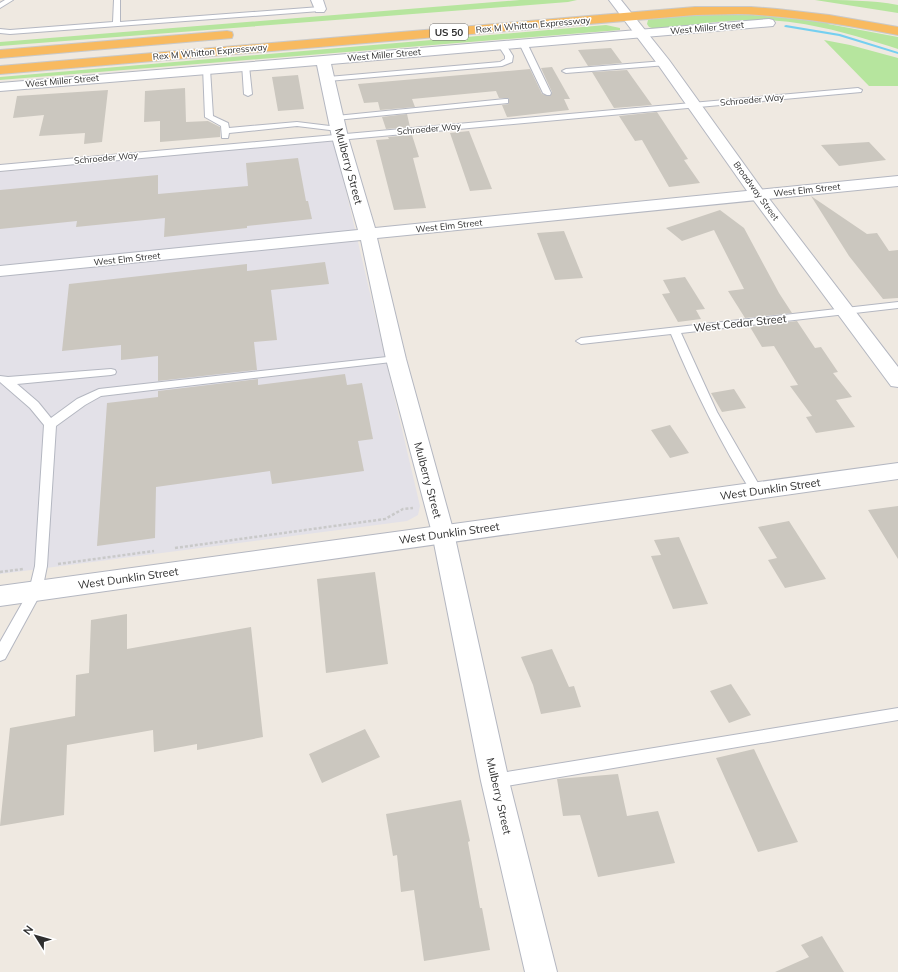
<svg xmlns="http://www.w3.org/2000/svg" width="898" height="972" viewBox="0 0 898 972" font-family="Mulish,sans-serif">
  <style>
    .industrial { fill: #e3e1e8 }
    .green { fill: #b6e59e }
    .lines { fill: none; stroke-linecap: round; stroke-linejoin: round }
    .stream { fill: #75cff0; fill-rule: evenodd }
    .building { fill: #cbc7bf }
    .service-casing { stroke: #b4b7c1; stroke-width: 2 }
    .minor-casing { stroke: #b4b7c1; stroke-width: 2 }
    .tertiary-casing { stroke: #b4b7c1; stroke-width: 2 }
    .secondary-casing { stroke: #b4b7c1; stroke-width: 2 }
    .trunk-casing { stroke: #c9c9c9; stroke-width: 2 }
    .path { stroke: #c9c9c9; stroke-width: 2.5; stroke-dasharray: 3 2; stroke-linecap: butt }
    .service { fill: #fff; fill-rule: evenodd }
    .minor { fill: #fff; fill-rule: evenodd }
    .tertiary { fill: #fff; fill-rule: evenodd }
    .secondary { fill: #fff; fill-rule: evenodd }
    .trunk { fill: #f8ba60; fill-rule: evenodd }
    .labels { text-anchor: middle; stroke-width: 3; stroke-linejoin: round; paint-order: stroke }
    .far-street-label { font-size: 9px; fill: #2e2e2e; stroke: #fff }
    .shield { fill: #fff; stroke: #6d6d6d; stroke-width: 1 }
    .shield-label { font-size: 10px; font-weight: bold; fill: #2e2e2e }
    .street-label { font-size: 11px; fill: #2e2e2e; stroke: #fff }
  </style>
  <rect width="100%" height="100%" fill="#efe9e1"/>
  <path class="industrial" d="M334,140L420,506L418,515L407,521L0,574V172Z"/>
  <path class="green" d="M520,0H577L568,2L0,46V42Z
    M815,0C842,0 872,0 898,5V13Z
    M706,14H743L828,22V24L898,37V49C851,34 802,19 752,20C720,20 687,26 655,29L649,27L647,24L648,20L653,18Z
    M606,25L620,28V30L0,80V77Z
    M824,40L850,45L898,58V86H869Z"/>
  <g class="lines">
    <path class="stream" d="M786,25L840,34L898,52V54L839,36L785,27L784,26Z"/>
  </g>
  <path class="building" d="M611,48L622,63L588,66L578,50Z
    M552,67L570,99H564L569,110L507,117L502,105L509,104V98H499L496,91L412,99L415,107L380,110L378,102L364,103L358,84L530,69L542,94L550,96L552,92L541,68Z
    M627,70L652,105L614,108L592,72Z
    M298,75L304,109L278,111L272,77Z
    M185,88L186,122L208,121L220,127V137L160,142V121L144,122L145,91Z
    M108,90L102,142L84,144L85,133L39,136L44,115L13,118L17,96Z
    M657,112L688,159L684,160L700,183L669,187L642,140L635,141L619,116Z
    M407,114L410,127L386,129L382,117Z
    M469,131L492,189L470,191L450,133Z
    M412,135L419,157L413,158L426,208L394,210L376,140L389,139L388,137Z
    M869,142L886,160L839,166L821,145Z
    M298,158L306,201H308L312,219L247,226V228L164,237L165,218L76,227L77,221L0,229V190L158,175V194L248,186L246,163Z
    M811,196L867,234L877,233L889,251L898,250V298L883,299L849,256Z
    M720,210L744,228L779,293L792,313L745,318L728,291L744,289L714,230L682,241L666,228Z
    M564,231L583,278L555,280L537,233Z
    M325,262L329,284L271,290L277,340L254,342L257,370L158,381V356L121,360V345L62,351L69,284L247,264V271Z
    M685,277L705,309L696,310L701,319L678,322L662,294L670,293L663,280Z
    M797,321L815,348L821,347L838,372L833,373L852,397L836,400L855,427L816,433L806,417L812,416L790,386L798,385L774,346L762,347L750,327Z
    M345,374L347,385L362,383L373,439L358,441L364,471L272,484L270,471L156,487L155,538L97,546L107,403L158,397V391L258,379V385Z
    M734,389L746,408L722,412L711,393Z
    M670,425L689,453L670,458L651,430Z
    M898,506V559L868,510Z
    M789,521L826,579L785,588L768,560L777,558L758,527Z
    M679,537L708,604L673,609L651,556L661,555L654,540Z
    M375,572L388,664L326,673L317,579Z
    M127,614V649L251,627L263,737L197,750V744L154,752L153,730L67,745L64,815L0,826L10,728L75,716L76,675L89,673L91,620Z
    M552,649L569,687L574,686L581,707L541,714L533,685L521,657Z
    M731,684L751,715L729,723L710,691Z
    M365,729L380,757L322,783L309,754Z
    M754,749L798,842L758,852L716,758Z
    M618,774L627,816L658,811L675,863L598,877L580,815L563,816L557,779Z
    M461,800L470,841L468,842L480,908H482L490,950L424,961L414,890L401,892L397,855L393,856L386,814Z
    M822,936L844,972H775L809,957L801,945Z"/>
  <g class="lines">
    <g class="service-casing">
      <path id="service" d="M5,0H13L0,8V3Z
        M114,0H120V22L320,7L323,9L320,11L10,34L0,33V29L10,30L113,22Z
        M520,41H523L527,43L551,93L550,95H547L543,93L519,43Z
        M499,43H505L513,56L512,62L502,66L328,81L324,79L328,77L500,62L505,59V56L498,45Z
        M664,61L668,63L667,65L566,73L562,71L566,69Z
        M242,64H245L249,66L252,94L248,96L244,94Z
        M203,67H206L210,69L213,116L228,123L229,128L297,122L338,127L342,129L338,131L297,126L229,133L228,138H222L221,126L205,117Z
        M858,88L862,90L861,92L0,171V165Z
        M505,99H508V103L336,120L332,118L336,116Z
        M898,302V308L681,333L717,412L762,490L760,493L756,494L752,493C720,442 694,389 671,334L581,344L576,341L581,338Z
        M396,356L400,357L401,359L400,361L101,396L85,405L56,426L47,566L42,591L5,659L0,661V642L29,591L35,566L44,425L30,408L0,382V376L8,377L111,369L115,370L116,372L115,374L111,375L17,384L38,402L51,418L77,399L99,389Z
        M898,708V720L495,788L490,786L487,781L490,776L495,774Z"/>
    </g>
    <g class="minor-casing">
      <path id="minor" d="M311,0H323L326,9L324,12H316Z
        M769,19L773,20L775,23L773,26L331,64L348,137L375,228L898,176V186L377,238L406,359L454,533L509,781L557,972H525L481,781L432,533L386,359L361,240L0,276V266L358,230L332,137L317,65L0,91V83Z"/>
    </g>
    <g class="tertiary-casing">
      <path id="tertiary" d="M609,0H621L669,60L764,192L898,367V387L891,386L752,198L659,66Z"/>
    </g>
    <g class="secondary-casing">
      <path id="secondary" d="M898,463V479L0,606V586Z"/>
    </g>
    <g class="trunk-casing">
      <path id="trunk" d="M695,7H751L777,9L829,15L898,27V35C852,26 806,18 759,15C738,13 716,15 695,15L0,74V66Z
        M227,31L232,32L233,35L232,38L0,58V50Z"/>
    </g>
    <path class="path" d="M175,548L385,519L403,509L413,508
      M58,564L154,551
      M0,572L23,569"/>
    <use href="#service" class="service"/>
    <use href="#minor" class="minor"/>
    <use href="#tertiary" class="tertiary"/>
    <use href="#secondary" class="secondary"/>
    <use href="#trunk" class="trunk"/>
  </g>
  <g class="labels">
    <g class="far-street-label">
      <text transform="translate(533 25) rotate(-5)" y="3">Rex M Whitton Expressway</text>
      <text transform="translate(707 28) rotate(-5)" y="3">West Miller Street</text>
      <text transform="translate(210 52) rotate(-5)" y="3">Rex M Whitton Expressway</text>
      <text transform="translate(384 55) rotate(-5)" y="3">West Miller Street</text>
      <text transform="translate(62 81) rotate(-5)" y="3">West Miller Street</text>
      <text transform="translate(752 100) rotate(-5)" y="3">Schroeder Way</text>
      <text transform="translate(429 129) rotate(-5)" y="3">Schroeder Way</text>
      <text transform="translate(106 158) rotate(-5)" y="3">Schroeder Way</text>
      <text transform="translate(807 190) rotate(-6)" y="3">West Elm Street</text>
      <text transform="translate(756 191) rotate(54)" y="3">Broadway Street</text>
      <text transform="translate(449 226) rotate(-6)" y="3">West Elm Street</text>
      <text transform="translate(127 259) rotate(-6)" y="3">West Elm Street</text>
    </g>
    <rect class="shield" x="430" y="24" width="38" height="16" rx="3"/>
    <g class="shield-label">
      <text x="449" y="36">US 50</text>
    </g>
    <g class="street-label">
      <text transform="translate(349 166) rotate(75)" y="4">Mulberry Street</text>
      <text transform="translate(740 323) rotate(-6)" y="4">West Cedar Street</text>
      <text transform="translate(428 480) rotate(75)" y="4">Mulberry Street</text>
      <text transform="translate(770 489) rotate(-8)" y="4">West Dunklin Street</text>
      <text transform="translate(449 533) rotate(-8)" y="4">West Dunklin Street</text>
      <text transform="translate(128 578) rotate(-8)" y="4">West Dunklin Street</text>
      <text transform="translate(499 796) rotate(77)" y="4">Mulberry Street</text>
    </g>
  </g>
  <g transform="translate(36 936) rotate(307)" stroke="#ffffff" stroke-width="3" paint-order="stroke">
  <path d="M0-3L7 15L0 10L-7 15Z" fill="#2e2e2e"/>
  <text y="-6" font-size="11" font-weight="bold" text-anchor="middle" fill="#2e2e2e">N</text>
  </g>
</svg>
